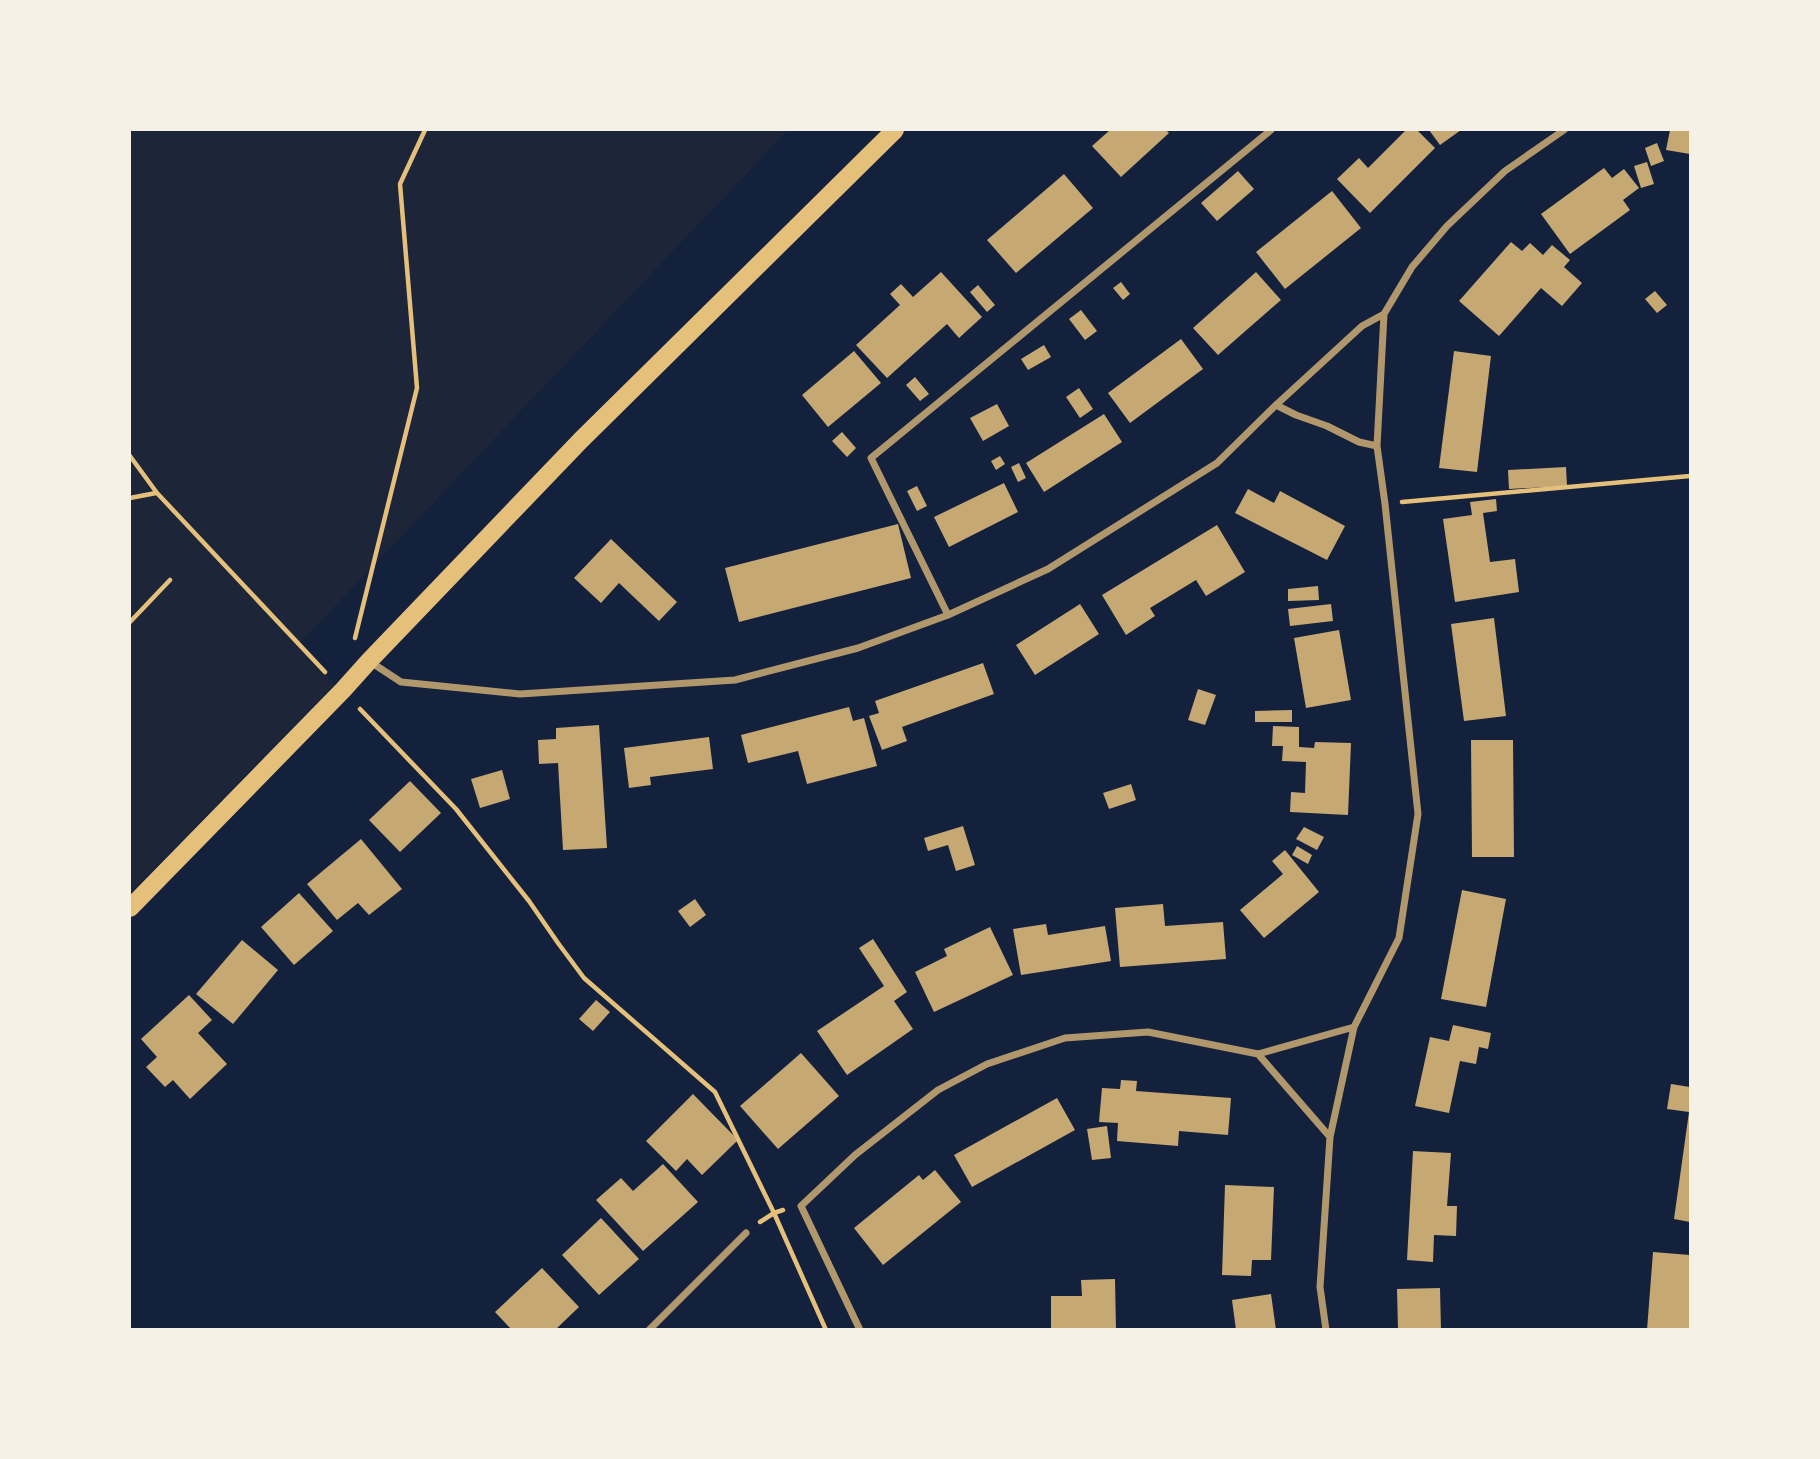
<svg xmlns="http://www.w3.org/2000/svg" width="1820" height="1459" viewBox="0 0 1820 1459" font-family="Montserrat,sans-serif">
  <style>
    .green { fill: #1d2539 }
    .building { fill: #c6a872 }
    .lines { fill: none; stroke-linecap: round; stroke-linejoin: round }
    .path { stroke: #e5c07b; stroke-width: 4.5 }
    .minor { stroke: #b1986c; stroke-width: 7 }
    .primary { stroke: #e5c07b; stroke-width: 18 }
  </style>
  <rect width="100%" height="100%" fill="#14213d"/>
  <path class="green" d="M130,130H788L299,644L334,685L130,893Z"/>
  <path class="building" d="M1110,130H1166L1169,133L1121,177L1092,146Z
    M1406,130H1417L1435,148L1370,213L1337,179L1359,158L1368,168Z
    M1429,130H1461L1440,145Z
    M1670,130H1690V154L1666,150Z
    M1657,143L1664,161L1651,166L1645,148Z
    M1647,162L1654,184L1641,188L1634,166Z
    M1604,168L1612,178L1624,169L1639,188L1623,200L1630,210L1570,254L1541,214Z
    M1238,171L1254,189L1217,221L1201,203Z
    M1064,174L1093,208L1016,273L987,240Z
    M1332,191L1361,228L1285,289L1256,252Z
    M1511,242L1522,251L1530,243L1543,255L1552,245L1570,260L1564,267L1582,283L1562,306L1541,288L1499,336L1459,301Z
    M941,272L982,317L959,338L947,324L887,378L856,345L900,305L890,294L901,284L913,297Z
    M1256,272L1281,300L1218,355L1193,328Z
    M1121,282L1130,294L1123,300L1113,288Z
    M978,285L995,305L987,312L970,292Z
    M1655,291L1667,305L1657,313L1645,299Z
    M1081,310L1097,331L1085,340L1069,319Z
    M1181,339L1203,369L1130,423L1108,393Z
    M1044,345L1051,357L1028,370L1021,359Z
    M854,351L881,383L828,427L802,395Z
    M1454,351L1491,356L1477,472L1439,468Z
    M915,377L929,394L920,401L906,385Z
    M1079,388L1093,409L1080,418L1066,397Z
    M997,404L1009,426L983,441L970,418Z
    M1104,414L1122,442L1044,492L1026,463Z
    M842,432L856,448L847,457L832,441Z
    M1000,456L1005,464L996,470L991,461Z
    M1019,463L1026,478L1018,482L1011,467Z
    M1566,467L1567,486L1509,489L1508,470Z
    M1004,483L1018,512L949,547L934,517Z
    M917,486L927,506L917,511L907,491Z
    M1248,489L1274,503L1280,491L1345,526L1327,560L1235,513Z
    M1496,499L1497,511L1483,513L1490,562L1515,559L1519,592L1455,602L1443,519L1472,515L1470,502Z
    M898,524L911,578L739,622L725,568Z
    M1217,525L1245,572L1206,596L1196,580L1150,608L1155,616L1126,635L1102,595Z
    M611,539L677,602L659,621L619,583L601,603L574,578Z
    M1318,586L1319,600L1288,601V589Z
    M1080,604L1099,634L1035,675L1016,645Z
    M1331,604L1333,621L1290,626L1288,609Z
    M1494,618L1506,716L1464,721L1451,624Z
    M1339,630L1351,700L1306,708L1294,638Z
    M983,663L994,694L902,727L907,741L882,750L869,716L879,713L875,701Z
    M1198,689L1216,695L1205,725L1188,720Z
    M849,707L853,721L864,718L877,766L807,784L798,751L748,763L741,735Z
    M1292,710V722H1255V711Z
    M599,725L607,848L563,850L558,763L539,764L538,740L556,739V728Z
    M1273,726L1299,727V747L1314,748L1315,742L1351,743L1348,815L1290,812L1291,792L1305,793L1306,762L1282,761L1283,746H1272Z
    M709,737L713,769L650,777L651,785L629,788L624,748Z
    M1471,740H1513L1514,857H1472Z
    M502,770L510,799L480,808L471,779Z
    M410,781L441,813L400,852L369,820Z
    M1131,784L1136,800L1109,809L1103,793Z
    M963,826L975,865L956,871L948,845L928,851L924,838Z
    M1304,827L1324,837L1317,850L1296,839Z
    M361,839L402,889L369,915L358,903L337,920L307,884Z
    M1297,846L1312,855L1308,864L1292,855Z
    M1285,850L1319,892L1264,938L1240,910L1283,874L1272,861Z
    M1462,890L1506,899L1486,1007L1441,999Z
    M299,893L333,931L294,965L261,927Z
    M695,899L706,915L690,927L678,911Z
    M1163,904L1165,926L1223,922L1226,959L1120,967L1115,908Z
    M1046,924L1048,935L1105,926L1111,961L1021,975L1013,929Z
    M990,927L1013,975L934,1012L915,972L947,956L944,949Z
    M873,939L907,992L894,1001L913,1029L847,1075L817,1031L884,986L859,948Z
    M242,940L278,970L233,1024L196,994Z
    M189,995L212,1020L198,1033L227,1064L190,1099L173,1080L165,1087L146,1067L157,1057L141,1039Z
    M596,1000L610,1012L593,1031L579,1019Z
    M1453,1025L1491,1033L1488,1049L1479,1047L1476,1064L1460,1061L1449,1113L1415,1106L1430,1037L1449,1041Z
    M801,1053L839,1096L778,1149L740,1106Z
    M1121,1080L1137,1081L1136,1091L1231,1098L1228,1135L1179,1131L1178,1146L1117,1141L1118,1123L1099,1122L1102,1088L1120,1089Z
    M1671,1084L1690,1087V1222L1674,1219L1689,1112L1667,1109Z
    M693,1094L738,1140L702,1175L687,1159L676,1171L646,1141Z
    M1057,1098L1075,1130L972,1187L954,1155Z
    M1107,1126L1111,1158L1092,1160L1087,1129Z
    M1413,1151L1451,1153L1447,1206H1457L1456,1236L1434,1235L1433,1262L1407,1260Z
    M663,1164L698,1202L643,1251L596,1200L621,1178L633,1191Z
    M935,1170L961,1202L883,1265L854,1228L919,1175L923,1180Z
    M1225,1185L1274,1187L1271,1260H1252L1251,1276L1222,1275Z
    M601,1218L639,1259L599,1295L562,1255Z
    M1653,1252L1690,1255V1330H1647Z
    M542,1268L579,1307L555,1330H512L495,1312Z
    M1115,1279L1116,1330H1051V1296H1082L1081,1280Z
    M1440,1288L1441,1330H1398L1397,1289Z
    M1271,1294L1276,1330H1236L1232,1300Z"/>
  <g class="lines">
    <path class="path" d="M130,456L157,493L325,672
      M130,498L156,493
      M1402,502L1690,476
      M130,622L170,580
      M355,638L417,388L400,184L425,130
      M360,709L456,809L529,901L558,943L584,978L715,1092L774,1213L826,1330
      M760,1222L774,1213L783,1210"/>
    <path class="minor" d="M1276,405L1296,415L1327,426L1359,442L1377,446
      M948,615L871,458L1271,130
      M369,661L401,682L520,694L735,680L858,648L948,615L1048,569L1217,463L1276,405L1362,326L1384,314
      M1258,1054L1330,1137
      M649,1330L746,1233
      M860,1330L801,1206L855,1155L938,1090L987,1064L1065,1038L1148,1032L1258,1054L1354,1027
      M1326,1330L1320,1287L1330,1137L1354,1027L1399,938L1418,814L1385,504L1377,446L1384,314L1412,267L1447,226L1505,171L1564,130"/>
    <path class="primary" d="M130,908L343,690L369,661L581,440L895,130"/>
  </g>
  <rect width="1820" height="1459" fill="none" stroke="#f6f1e7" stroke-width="262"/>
</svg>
